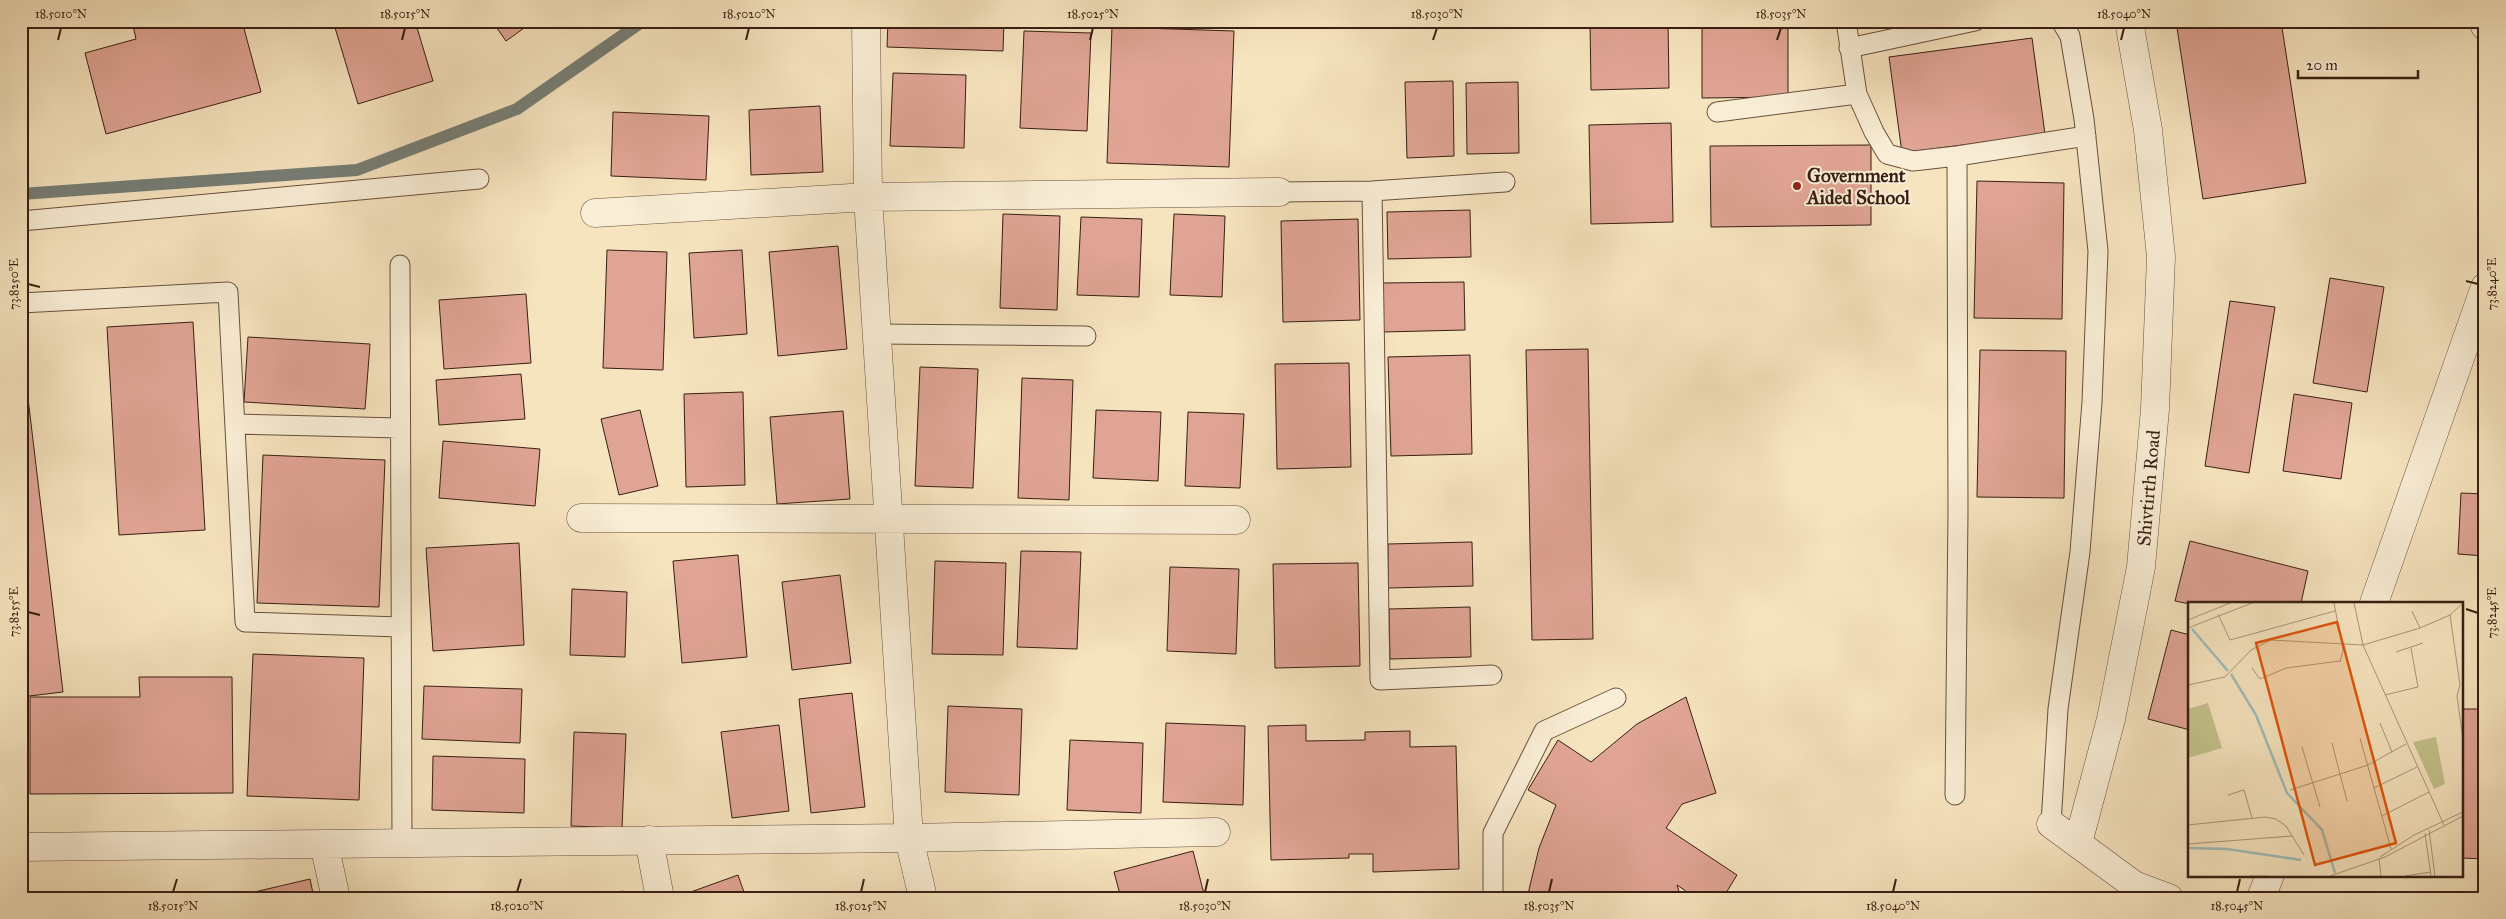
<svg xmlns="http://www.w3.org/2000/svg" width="2506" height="919" viewBox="0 0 2506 919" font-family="'IM FELL Great Primer',serif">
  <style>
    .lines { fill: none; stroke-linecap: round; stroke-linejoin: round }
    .stream { stroke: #767e76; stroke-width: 12 }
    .building { fill: #e0a494; stroke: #381f11 }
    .service-casing { stroke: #68503c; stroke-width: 21 }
    .minor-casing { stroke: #68503c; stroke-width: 29 }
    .tertiary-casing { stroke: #68503c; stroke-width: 29 }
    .service { stroke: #f9edd5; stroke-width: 19 }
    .minor { stroke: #f9edd5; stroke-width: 28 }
    .tertiary { stroke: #f9edd5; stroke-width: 28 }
    .ticks { fill: none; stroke: #381f11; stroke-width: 2 }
    .poi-dot { fill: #8f2418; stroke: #f9edd5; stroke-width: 2 }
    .labels { text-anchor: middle; stroke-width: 4; stroke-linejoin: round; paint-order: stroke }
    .poi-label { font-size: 19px; font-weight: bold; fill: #381f11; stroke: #f9edd5; text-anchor: start }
    .street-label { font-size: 19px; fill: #381f11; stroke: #f9edd5 }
    .inset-river { fill: none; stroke: #9fbdba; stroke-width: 2.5 }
    .inset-road { fill: none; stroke: #aa9579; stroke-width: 1 }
    .view { fill: #df560c; fill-opacity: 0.15; stroke: #df560c; stroke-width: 2.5 }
    .inset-edge { fill: none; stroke: #381f11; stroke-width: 2.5 }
    .neatline { fill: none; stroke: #381f11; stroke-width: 2 }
    .ticks-label { font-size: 12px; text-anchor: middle; fill: #381f11 }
  </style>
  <rect width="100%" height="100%" fill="#f6e4bf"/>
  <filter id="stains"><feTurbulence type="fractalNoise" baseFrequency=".004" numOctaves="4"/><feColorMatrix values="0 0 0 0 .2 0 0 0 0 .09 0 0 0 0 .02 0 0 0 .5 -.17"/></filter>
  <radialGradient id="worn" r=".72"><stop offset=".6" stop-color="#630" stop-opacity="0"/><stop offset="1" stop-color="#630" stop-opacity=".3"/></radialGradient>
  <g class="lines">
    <path class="stream" d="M21,194L357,170L517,109L643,21"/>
  </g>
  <path class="building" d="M132,21H242L261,92L106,134L85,53L136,39Z
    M333,21H415L433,81L358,104Z
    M492,21H534L506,41Z
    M888,21H1004L1003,51L887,47Z
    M1590,21H1668L1669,88L1591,90Z
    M1702,21H1788V97L1702,98Z
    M2176,21H2281L2306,183L2203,199Z
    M1112,27L1234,31L1229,167L1107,163Z
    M1024,31L1091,33L1087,131L1020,128Z
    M2032,38L2045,134L1902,153L1889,57Z
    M893,73L966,75L964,148L890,146Z
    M1453,81L1454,156L1407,158L1405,82Z
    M1518,82L1519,153L1467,154L1466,83Z
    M820,106L823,172L751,175L749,110Z
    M613,112L709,116L706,180L611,176Z
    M1671,123L1673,222L1591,224L1589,125Z
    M1871,145V225L1711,227L1710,146Z
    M1977,181L2064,183L2062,319L1974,318Z
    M1470,210L1471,257L1388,259L1387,212Z
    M1003,214L1060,216L1057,310L1000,308Z
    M1174,214L1225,216L1222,297L1170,295Z
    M1081,217L1142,219L1139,297L1077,295Z
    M1358,219L1360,320L1283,322L1281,221Z
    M838,246L847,349L778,356L769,252Z
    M607,250L667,252L663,370L603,368Z
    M742,250L747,334L694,338L689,253Z
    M2330,278L2384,287L2367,392L2313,383Z
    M1464,282L1465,330L1383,332V283Z
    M526,294L531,363L444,369L439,300Z
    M2230,301L2275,307L2249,473L2205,466Z
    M193,322L205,530L119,535L107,327Z
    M248,337L370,344L365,409L244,402Z
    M1588,349L1593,639L1532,640L1526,350Z
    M1980,350L2066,351L2064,498L1977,497Z
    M1470,355L1472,454L1391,456L1388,357Z
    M21,356H23L63,692L21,697Z
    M1349,363L1351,467L1277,469L1275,364Z
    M920,367L978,369L973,488L915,486Z
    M521,374L525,419L439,425L436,380Z
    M1022,378L1073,380L1069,500L1018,498Z
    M743,392L745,485L686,487L684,394Z
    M2294,394L2352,403L2341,479L2283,471Z
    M640,410L658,486L619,495L601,419Z
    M1096,410L1161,412L1158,481L1093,478Z
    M843,411L850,499L777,504L770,417Z
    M1188,412L1244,414L1240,488L1185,486Z
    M443,441L540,449L535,506L439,498Z
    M263,455L385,460L379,607L257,603Z
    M2461,493L2485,494V556L2458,554Z
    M2190,541L2308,571L2301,603L2190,604L2175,601Z
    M1472,542L1473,586L1388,588V544Z
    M519,543L524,645L433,651L426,548Z
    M1021,551L1081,552L1077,649L1017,647Z
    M738,555L747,657L682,663L673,561Z
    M935,561L1006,563L1003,655L932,654Z
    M1358,563L1360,666L1275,668L1273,564Z
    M1170,567L1239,569L1236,654L1167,651Z
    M840,575L851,663L792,670L782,582Z
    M572,589L627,592L625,657L570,655Z
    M1470,607L1471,657L1390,659L1389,609Z
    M2171,630L2190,635V730L2148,719Z
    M253,654L364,658L359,800L247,796Z
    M139,677H232L233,793L30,794V697H140Z
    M424,686L522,689L520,743L422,739Z
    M852,693L865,807L811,813L799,699Z
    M1686,697L1716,793L1682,804L1666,828L1737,875L1723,898H1696L1677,885L1681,898H1527L1539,848L1556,805L1528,790L1558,740L1591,762L1637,724Z
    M948,706L1022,709L1019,795L945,792Z
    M2462,709H2485V859L2462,858Z
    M1166,723L1245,726L1243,805L1163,802Z
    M779,725L789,811L732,818L721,732Z
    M1306,725V741L1365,740V732L1410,731V747L1456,746L1459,869L1373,872V854H1349V858L1271,860L1268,726Z
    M574,732L626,734L622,828L571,826Z
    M1070,740L1143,743L1141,813L1067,810Z
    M433,756L525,759L524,813L432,810Z
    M1193,851L1205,898H1121L1114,872Z
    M738,875L746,898H689L688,893Z
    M310,879L314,898H229Z
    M623,891L624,898H592Z"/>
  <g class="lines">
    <g class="service-casing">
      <path id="service" d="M1849,48L1975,21
        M1857,94L1874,132L1887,154L1913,161L1957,156
        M1717,112L1857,94L1846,21
        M1372,191L1380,680L1492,675
        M1279,192L1372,191L1505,182
        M21,221L479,179
        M400,265L402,843
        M21,303L228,292L245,622L401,627
        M877,334L1086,336
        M235,424L400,428
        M1955,795L1958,512L1957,156L2086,136
        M2051,824L2058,709L2080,552L2092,402L2098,251L2084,119L2070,36L2061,21
        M1493,898V833L1544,731L1616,698"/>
    </g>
    <g class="minor-casing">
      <path id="minor" d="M866,21L868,197L909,838L923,898
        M595,213L868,197L1279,192
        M581,518L1236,520
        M2051,824L2134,885L2169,898
        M649,840L660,898
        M2078,843L2111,719L2141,567L2155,409L2161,257L2148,130L2129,21
        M324,844L336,898
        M21,847L909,838L1216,832"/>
    </g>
    <g class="tertiary-casing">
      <path id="tertiary" d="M2483,21L2485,26
        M2374,603L2485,287
        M2261,898L2270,875"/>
    </g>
    <use href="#service" class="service"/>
    <use href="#minor" class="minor"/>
    <use href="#tertiary" class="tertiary"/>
  </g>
  <path class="ticks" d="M58,40L61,28M402,40L405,28M746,40L749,28M1090,40L1093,28M1433,40L1437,28M1777,40L1781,28M2121,40L2124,28M2466,281L2478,284M28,284L40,287M2466,609L2478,613M28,612L40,615M173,892L177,879M517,892L521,879M861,892L864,879M1205,892L1208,879M1549,892L1552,879M1893,892L1896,879M2237,892L2240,879"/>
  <circle class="poi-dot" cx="1797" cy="186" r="5"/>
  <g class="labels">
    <g class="poi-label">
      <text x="1807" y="182">Government<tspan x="1807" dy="22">Aided School</tspan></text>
    </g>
    <g class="street-label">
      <text transform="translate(2148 488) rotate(-85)" y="7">Shivtirth Road</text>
    </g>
  </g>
  <g transform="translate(2188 602)">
    <rect width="275" height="275" fill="#f6e4bf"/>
    <path d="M20,101L34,146L0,156V107ZM248,135L257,182L246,187L225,140Z" fill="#c4c28c"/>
    <path class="inset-river" d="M4,27L40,69M43,72L68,113L99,191L134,228L147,271M0,246L39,247L113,258"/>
    <path class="inset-road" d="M146,1L155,48L152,60M166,1L175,43L256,223M224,9L232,26M30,12L42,38L147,9M262,13L272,83L269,94L275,137M0,18L42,1M0,26L64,1M208,50L235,41M64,66L72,77L98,66L152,59M0,83L37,75L63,48L83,38L175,43L232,26L262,13L275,1M197,93L230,85L223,46M192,121L204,150M172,136L203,247M144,141L159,199M114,145L132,205M186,186L229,165M102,188L180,163L218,142M40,193L56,188L64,216M194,214L241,190M0,223L77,215L88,217L98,224L116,253M241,228L247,274M237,231L243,274M0,242L104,234M192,255L226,233L275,210M191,256L193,274M62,274H81M142,274L197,255L275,214M217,274L243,270"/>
    <path class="view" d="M149,20L208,241L127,263L68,41Z"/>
    <rect width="275" height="275" class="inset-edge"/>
  </g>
  <rect width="2506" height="919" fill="none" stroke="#f6e4bf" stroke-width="55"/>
  <path d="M2298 70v8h120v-8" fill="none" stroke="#381f11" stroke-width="2.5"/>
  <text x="2306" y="70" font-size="15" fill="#381f11" stroke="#f9edd5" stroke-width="4" paint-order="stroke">20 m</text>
  <rect x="28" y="28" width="2450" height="864" class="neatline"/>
  <g class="ticks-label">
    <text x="61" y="18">18.5010°N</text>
    <text x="405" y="18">18.5015°N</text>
    <text x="749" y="18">18.5020°N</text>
    <text x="1093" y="18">18.5025°N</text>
    <text x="1437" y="18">18.5030°N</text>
    <text x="1781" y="18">18.5035°N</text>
    <text x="2124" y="18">18.5040°N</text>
    <text transform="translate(14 284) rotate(-90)" y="4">73.8250°E</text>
    <text transform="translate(2492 284) rotate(-90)" y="4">73.8240°E</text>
    <text transform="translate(14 612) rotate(-90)" y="4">73.8255°E</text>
    <text transform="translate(2492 613) rotate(-90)" y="4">73.8245°E</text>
    <text x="173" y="910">18.5015°N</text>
    <text x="517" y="910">18.5020°N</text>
    <text x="861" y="910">18.5025°N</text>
    <text x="1205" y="910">18.5030°N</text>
    <text x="1549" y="910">18.5035°N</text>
    <text x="1893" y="910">18.5040°N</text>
    <text x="2237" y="910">18.5045°N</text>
  </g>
  <rect width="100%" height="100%" filter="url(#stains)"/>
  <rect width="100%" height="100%" fill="url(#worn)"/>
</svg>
